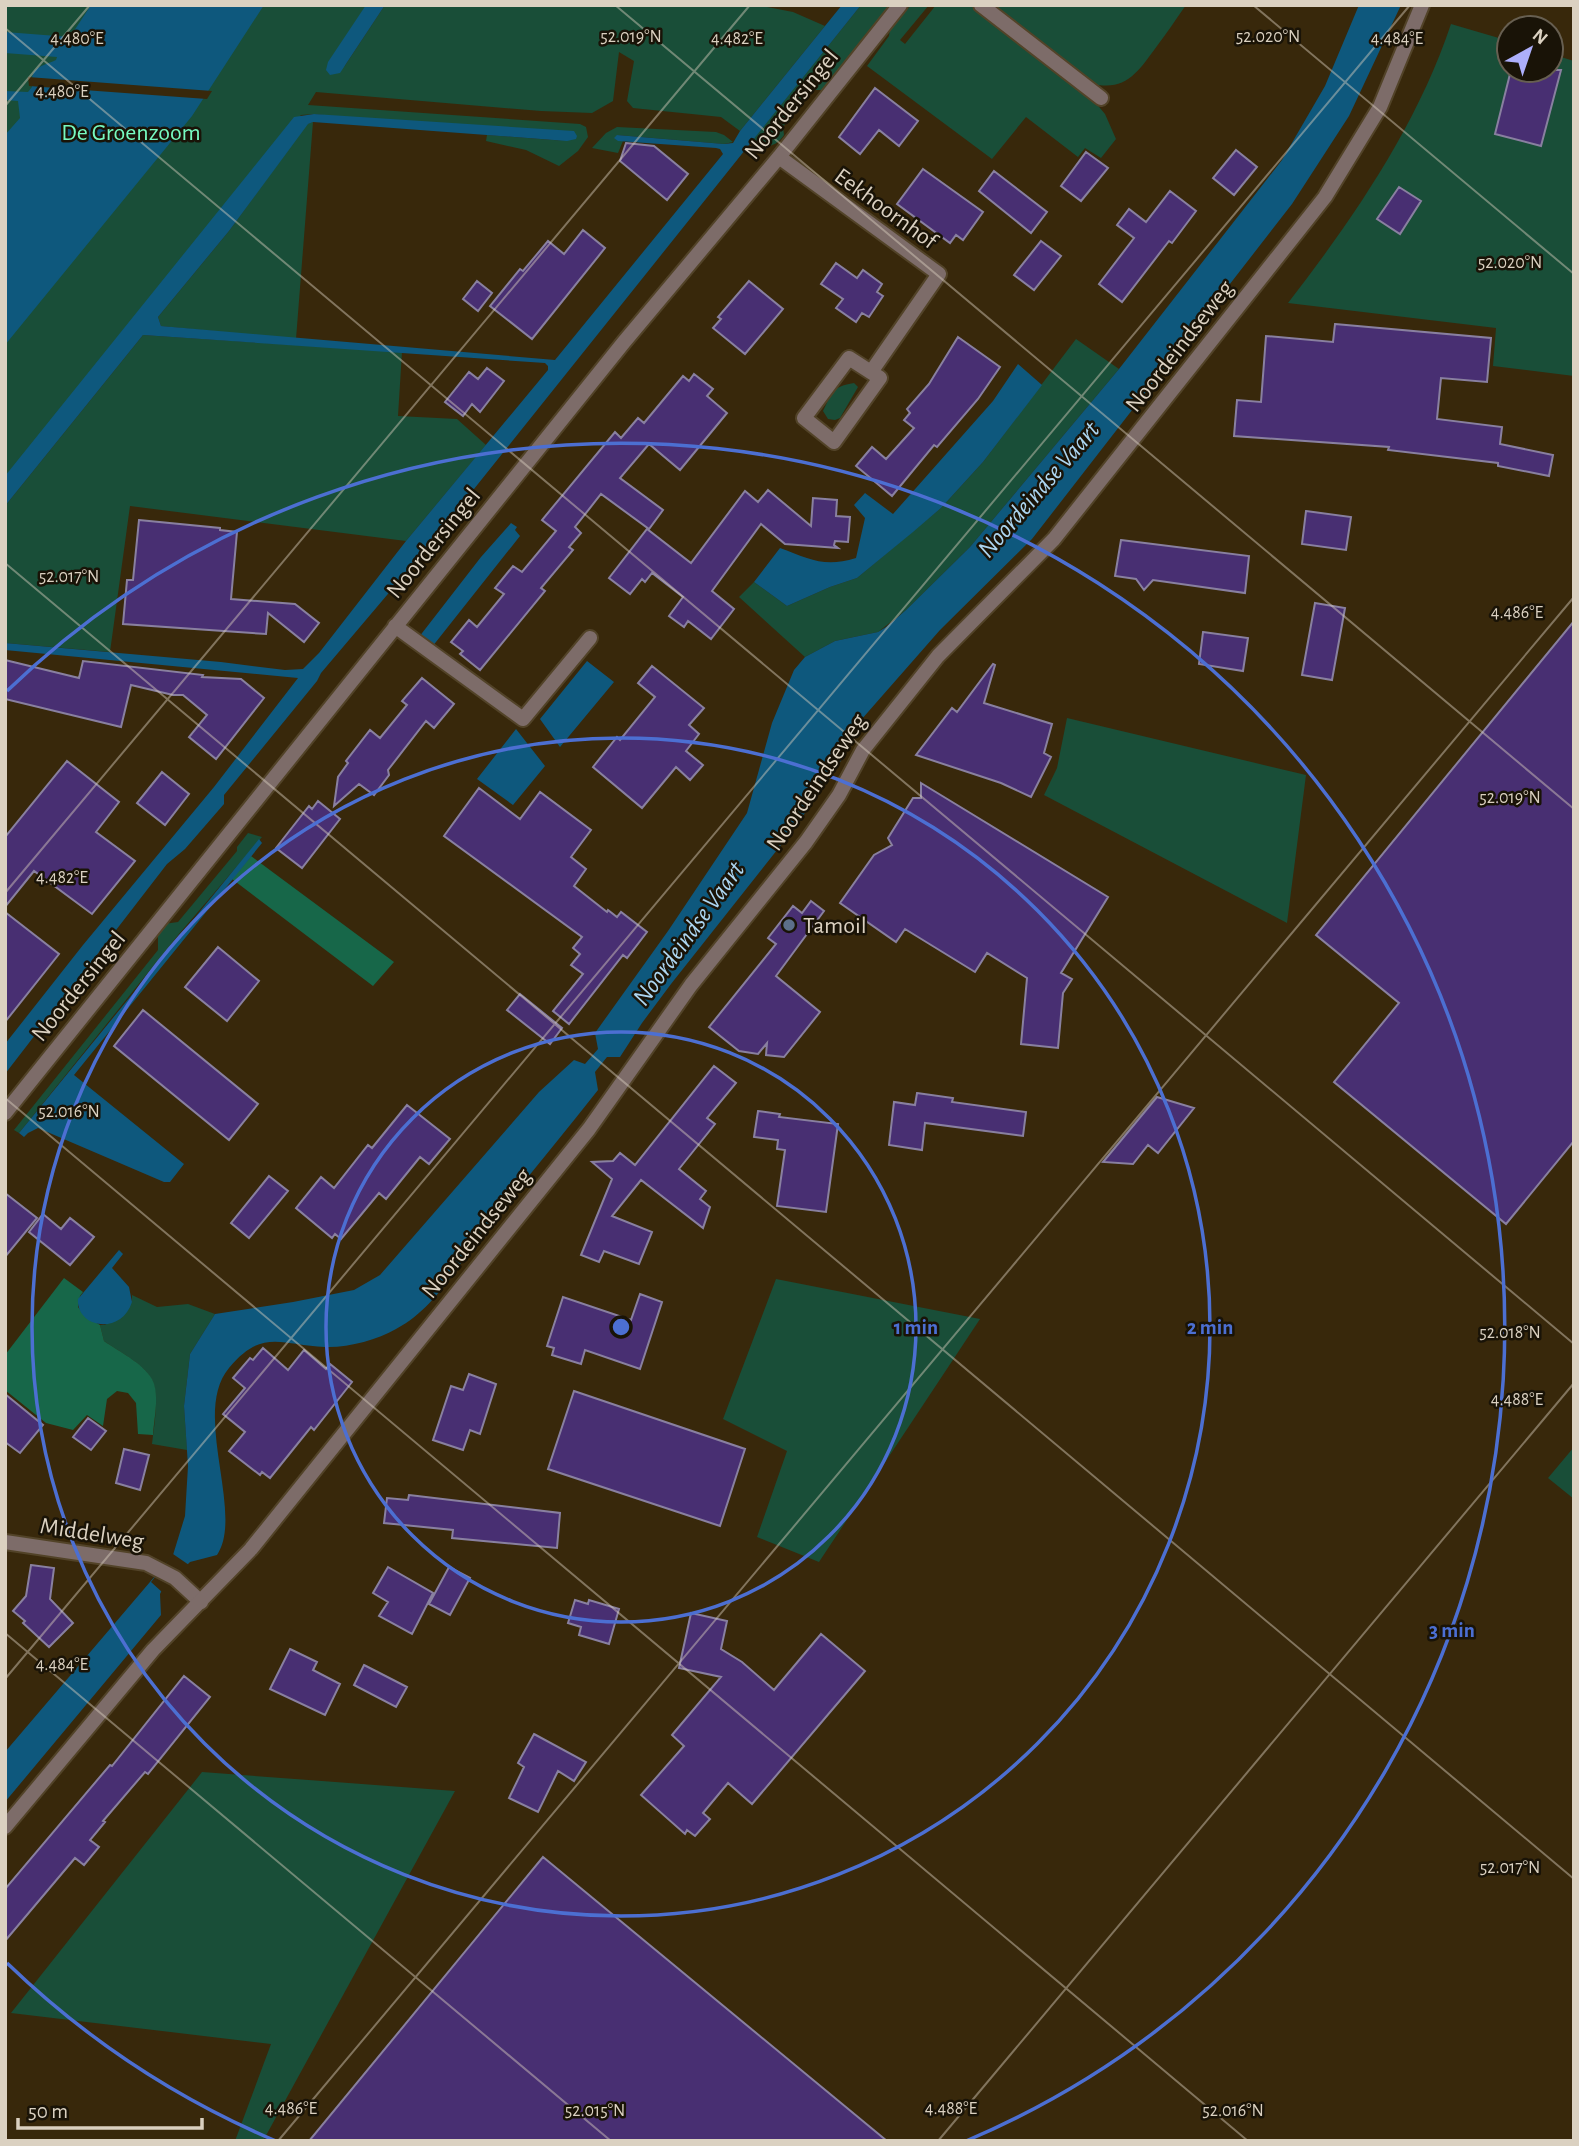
<svg xmlns="http://www.w3.org/2000/svg" width="1579" height="2146" viewBox="0 0 1579 2146" font-family="'Alegreya Sans',sans-serif">
  <style>
    .green { fill: #194e38 }
    .forest { fill: #176749 }
    .water { fill: #0e587d }
    .pier { fill: #38280b }
    .building { fill: #482f72; stroke: #8980a0; stroke-width: 2 }
    .lines { fill: none; stroke-linecap: round; stroke-linejoin: round }
    .minor-casing { stroke: #524328; stroke-width: 18 }
    .tertiary-casing { stroke: #524328; stroke-width: 18 }
    .minor { stroke: #7d6c69; stroke-width: 14 }
    .tertiary { stroke: #7d6c69; stroke-width: 14 }
    .ticks { fill: none; stroke: #dbd1c1; stroke-width: 2; stroke-opacity: 0.45 }
    .ring { fill: none; stroke: #4c6fd2; stroke-width: 3.5 }
    .service-dot { fill: #5c6f8a; stroke: #191307; stroke-width: 2.5 }
    .labels { text-anchor: middle; stroke-width: 5; stroke-linejoin: round; paint-order: stroke }
    .street-label { font-size: 24px; fill: #dbd1c1; stroke: #191307 }
    .park-label { font-size: 24px; fill: #77fac1; stroke: #191307 }
    .poi-label { font-size: 24px; fill: #dbd1c1; stroke: #191307; text-anchor: start }
    .water-label { font-size: 26px; font-style: italic; fill: #acd5f0; stroke: #191307 }
    .ticks-label { font-size: 18px; text-anchor: middle; fill: #dbd1c1; stroke: #191307; stroke-width: 5; stroke-linejoin: round; paint-order: stroke }
    .centre { fill: #4c6fd2; stroke: #191307; stroke-width: 3.5 }
    .ring-label { font-size: 21px; text-anchor: middle; font-weight: bold; fill: #4c6fd2; stroke: #191307; stroke-width: 5; stroke-linejoin: round; paint-order: stroke }
  </style>
  <rect width="100%" height="100%" fill="#38280b"/>
  <path class="green" d="M5,5H372L344,67L385,5H757L793,12L825,26L740,131L721,117L633,108L627,101L634,61L619,52L613,101L592,113L541,111L316,92L308,105L580,124L586,127L588,137L578,151L559,166L526,150L486,141L487,135L567,141L314,114L301,115L5,487Z
    M861,5H888L880,22L873,25L823,90H812L783,127L784,135C775,148 764,149 752,141Z
    M911,5H929L900,40L905,44L936,5H972L984,14L1089,95L1105,114L1116,139L1101,158L1085,148L1078,157L1026,117L992,159L867,66L889,36L890,29Z
    M989,5H1186C1176,19 1167,33 1157,46C1138,72 1125,93 1090,83Z
    M1451,24L1509,41V70H1551V54L1574,61V376L1493,366L1496,328L1288,303C1353,219 1417,126 1451,24Z
    M313,122L296,339L161,326L158,317L229,231L307,124Z
    M617,127L716,132L724,135L733,142L724,144L617,135L618,141H623L618,153L592,148L606,133Z
    M143,335L402,352L398,416L457,419L486,445L406,541L130,506L110,652L5,643V506Z
    M1076,339L1119,369L970,547L906,610L878,632L835,641L805,657L739,597L754,582L787,606L830,587L857,578L941,508L983,462Z
    M854,383L858,387L840,418L835,420L828,419L823,411C833,391 832,387 854,383Z
    M1067,718L1306,775L1287,923L1044,795L1057,768Z
    M248,833L262,837L179,934L19,1133L14,1130L158,950V932L164,924L178,922L237,851V847Z
    M776,1279L980,1319L819,1562L757,1537L787,1451L723,1419Z
    M132,1295L157,1307L188,1304L215,1314L190,1354L184,1406L187,1450L152,1444C154,1427 160,1393 151,1378C142,1363 118,1351 104,1341L100,1325H105L132,1302Z
    M1574,1447V1499L1548,1478Z
    M202,1772L455,1791L263,2141H235L271,2044L11,2013Z"/>
  <path class="forest" d="M251,856L394,962L373,986L232,879Z
    M64,1278L83,1292L80,1296L78,1307L85,1316L100,1325L104,1341C118,1351 143,1363 152,1379C160,1394 154,1418 153,1435L138,1434L136,1403L128,1393L117,1391L107,1399L103,1426L87,1415L73,1430L46,1423L5,1390V1355Z"/>
  <path class="water" d="M91,5H264L192,116L5,345V135L20,118L18,101L5,100V91L28,92L32,87C30,67 40,67 56,60L57,57L5,53V32L70,37Z
    M366,5H385L340,73L330,75L326,70L328,62Z
    M842,5H861L426,549L321,673L317,681L224,795V804L185,849L167,864L5,1074V1044L83,945L214,787L298,678L5,650V643L221,662L285,670L303,669L319,653L406,541L548,370V366L545,363L143,335L5,506V476L294,117L314,114L574,131L577,136L576,139L567,141L313,122L308,124L229,231L158,317L161,326L555,360L723,154L720,149L716,148L618,141L614,138L617,135L724,144L733,143L740,131Z
    M1359,5H1401L1349,116L1292,204L1032,539L940,630L861,720L842,759L796,826L671,984L642,1023L620,1057H607L595,1072L598,1090C557,1142 515,1192 475,1244C451,1275 432,1310 396,1329C377,1340 347,1348 325,1347C281,1345 262,1328 229,1368C191,1413 245,1513 217,1555L190,1562L162,1590L160,1594L161,1615L5,1802V1752L173,1555L185,1516L188,1466L184,1406L190,1354L215,1314L293,1302L354,1290L380,1275L539,1092L574,1060L585,1064L598,1049L595,1033L668,931L747,813L772,723L794,670L805,657L835,641L878,632L886,627L906,610L970,547L1119,369L1282,160L1325,86Z
    M1018,364L1042,385L983,462L941,508L913,532L857,578L830,587L787,606L754,582L780,548C810,559 824,568 856,558L865,518L854,505L865,493L893,514L993,401Z
    M511,523L517,527L515,530L520,536L432,647L419,637L481,557Z
    M587,661L614,682L560,747L540,719Z
    M516,729L545,766L513,805L477,779Z
    M259,839L262,843L74,1075L184,1164L170,1182H164L38,1128L28,1133L24,1137L19,1133Z
    M119,1250L123,1254L112,1268L129,1287L132,1302C121,1336 76,1328 78,1299Z"/>
  <path class="pier" d="M28,77L212,91L207,99L29,86Z
    M173,1554L189,1565L162,1592L151,1582Z"/>
  <path class="building" d="M1511,70H1561L1541,146L1495,134Z
    M875,88L918,121L899,146L879,130L860,154L839,137Z
    M626,143L654,146L688,174L667,200L620,161Z
    M1236,150L1257,167L1234,195L1213,178Z
    M1086,152L1108,168L1081,201L1061,186Z
    M923,169L983,212L963,240L956,235L950,243L897,204Z
    M994,171L1047,212L1031,233L979,191Z
    M1399,187L1421,201L1400,234L1377,219Z
    M1170,191L1196,211L1172,243L1169,241L1122,302L1099,284L1134,238L1117,225L1129,209L1146,222Z
    M583,230L605,248L532,339L490,306L520,269L523,271L548,241L564,254Z
    M1041,241L1061,256L1034,290L1014,275Z
    M836,263L857,278L863,270L882,284L877,292L883,296L869,317L862,313L856,322L836,308L843,299L821,284Z
    M477,281L492,293L478,311L463,299Z
    M749,281L783,309L745,354L713,328L721,319L718,317Z
    M1335,324L1491,338L1487,382L1441,378L1437,419L1502,427L1500,444L1553,455L1549,476L1498,466V463L1388,450L1389,447L1234,436L1237,400L1261,402L1266,336L1333,342Z
    M958,337L1000,367L978,399L937,447L934,445L892,496L856,466L872,447L886,459L914,428L904,420L910,413L907,409L929,384Z
    M487,368L504,381L480,412L472,404L463,416L445,402L469,372L478,379Z
    M694,374L713,389L707,396L727,413L680,470L649,444L620,478L663,510L649,529L601,494L575,527L581,533L569,547L573,550L541,588L545,591L480,670L460,654L463,651L451,642L469,620L477,627L504,594L495,588L513,566L522,572L556,531L542,520L615,432L621,438L638,418L644,423L683,376L689,381Z
    M768,490L811,526L813,498L837,500L836,516L850,517L848,542L835,541L834,545L838,548L785,544L761,524L712,591L734,609L711,639L688,621L684,627L669,616L683,597L652,573L645,582L642,579L630,594L609,578L647,529L691,563L745,491L758,502Z
    M1306,511L1351,517L1346,550L1302,544Z
    M139,520L220,528V530L237,532L231,599L295,604L319,623L304,642L268,613L266,634L123,624L127,580H133Z
    M1121,540L1249,556L1245,593L1153,580L1144,590L1136,579L1115,576Z
    M1315,603L1345,608L1332,680L1302,675Z
    M1574,621V1141L1506,1224L1334,1082L1399,1003L1316,935Z
    M1203,632L1248,638L1243,671L1199,664Z
    M5,660L79,678L83,661L203,675L202,677L241,679L264,698L216,759L189,737L207,715L183,695H173L131,685L121,727L5,699Z
    M993,664L995,665L984,703L1052,724L1044,753L1051,757L1031,797L1001,783L916,755L952,708L957,712Z
    M652,666L704,708L689,725L699,734L686,751L703,765L690,780L676,767L642,808L593,767L617,737L620,740L655,697L638,683Z
    M422,678L454,704L434,728L426,721L388,770L389,775L374,795L359,784L334,806L338,777L348,763L346,761L370,730L380,738L407,705L402,701Z
    M67,761L119,802L96,832L135,861L92,914L34,871L5,907V837Z
    M162,772L189,794L165,825L137,803Z
    M921,783L1108,897L1061,973L1072,979L1063,993L1058,1048L1021,1044L1027,978L987,953L975,972L905,929L896,942L840,903L874,855L892,845L888,838L913,798H921Z
    M479,788L520,819L540,792L591,830L571,857L586,869L574,886L607,912L608,910L617,917L621,912L647,932L627,958L623,955L569,1024L553,1011L583,974L571,965L580,954L573,948L582,937L444,836Z
    M318,801L340,819L302,868L276,848L309,806L312,809Z
    M811,901L824,911L776,976L820,1012L784,1057L766,1055L767,1043L758,1054L739,1051L709,1027L776,944L768,938L793,906L802,913Z
    M5,912L59,954L5,1022Z
    M218,947L259,981L227,1021L185,987Z
    M520,994L562,1028L550,1044L507,1010Z
    M143,1010L258,1104L229,1140L114,1046Z
    M714,1066L736,1083L707,1118L715,1124L679,1169L706,1191L700,1199L710,1207L703,1228L641,1180L612,1216L652,1232L639,1264L604,1251L599,1262L581,1255L612,1179L592,1162L613,1161L620,1153L635,1165Z
    M917,1093L953,1098L952,1102L1026,1112L1023,1136L925,1123L922,1150L889,1145L894,1102L915,1105Z
    M1157,1097L1194,1108L1158,1153L1148,1145L1133,1164L1103,1162Z
    M407,1105L450,1139L429,1164L420,1157L386,1199L379,1193L341,1239L335,1234L332,1238L296,1208L321,1177L334,1188L368,1145L372,1148Z
    M758,1111L780,1114L779,1117L838,1124L826,1212L777,1206L785,1150L777,1149L778,1140L754,1137Z
    M269,1176L288,1191L249,1238L231,1223Z
    M5,1193L37,1218L5,1257Z
    M43,1214L61,1229L70,1218L94,1237L70,1265L29,1232Z
    M640,1294L662,1302L640,1369L585,1350L581,1364L552,1355L554,1348L547,1346L563,1297L631,1320Z
    M263,1348L288,1370L304,1350L326,1369L330,1364L352,1382L314,1430L311,1427L270,1478L262,1472L260,1475L229,1451L245,1432L223,1414L245,1388L233,1378L250,1358L253,1360Z
    M469,1374L496,1384L480,1434L470,1430L463,1450L433,1440L451,1386L463,1390Z
    M574,1391L745,1449L720,1526L548,1469Z
    M5,1394L43,1425L20,1453L5,1442Z
    M88,1418L106,1431L91,1450L73,1437Z
    M124,1449L149,1455L140,1490L116,1483Z
    M409,1495L560,1513L557,1548L452,1538L453,1530L384,1523L387,1498L408,1500Z
    M31,1565L54,1568L50,1599L73,1623L49,1647L23,1623L25,1621L13,1611L26,1596Z
    M388,1567L433,1593L412,1634L379,1616L388,1602L373,1593Z
    M449,1567L470,1578L450,1615L429,1604Z
    M575,1600L588,1604L589,1600L619,1609L609,1644L579,1635L581,1627L568,1623Z
    M691,1613L727,1621L721,1649L742,1662L774,1690L821,1634L865,1671L752,1804L728,1783L703,1813L710,1819L695,1836L687,1830L685,1834L641,1795L684,1746L672,1735L721,1677L679,1668Z
    M290,1649L317,1662L313,1670L340,1684L325,1715L270,1689Z
    M364,1665L407,1687L396,1707L354,1685Z
    M184,1676L210,1697L148,1774L145,1772L103,1821L105,1822L90,1840L99,1847L84,1865L75,1858L5,1941V1889L110,1765L112,1766Z
    M534,1734L586,1762L574,1781L558,1771L538,1812L509,1798L524,1767L518,1763Z
    M543,1857L887,2141H309Z"/>
  <g class="lines">
    <g class="minor-casing">
      <path id="minor" d="M981,5L1101,98
        M779,157L939,274L871,372
        M849,358L880,378L834,442L804,418Z
        M395,626L523,719L590,638
        M5,1113L624,342L779,157L900,5
        M5,1542L146,1563L175,1578L201,1602"/>
    </g>
    <g class="tertiary-casing">
      <path id="tertiary" d="M5,1827L153,1650L251,1549L589,1129L691,985L806,842L839,795L863,750L938,656L1054,539L1325,197L1380,107L1422,5"/>
    </g>
    <use href="#minor" class="minor"/>
    <use href="#tertiary" class="tertiary"/>
  </g>
  <path class="ticks" d="M615,5L1574,809M1253,5L1574,274M5,28L1574,1344M5,106L90,5M5,563L1574,1879M5,893L750,5M5,1098L1248,2141M5,1633L611,2141M5,1679L1410,5M278,2141L1574,597M938,2141L1574,1383"/>
  <g class="ring">
    <circle cx="621" cy="1327" r="295"/>
    <circle cx="621" cy="1327" r="589"/>
    <path d="M276 2141A884 884 0 0 1 7 1963M7 691A884 884 0 1 1 966 2141"/>
  </g>
  <circle class="service-dot" cx="789" cy="925" r="7"/>
  <g class="labels">
    <g class="street-label">
      <text transform="translate(791 104) rotate(-51)" y="8">Noordersingel</text>
      <text transform="translate(886 208) rotate(36)" y="8">Eekhoornhof</text>
      <text transform="translate(1179 346) rotate(-52)" y="8">Noordeindseweg</text>
      <text transform="translate(433 543) rotate(-51)" y="8">Noordersingel</text>
      <text transform="translate(816 782) rotate(-56)" y="8">Noordeindseweg</text>
      <text transform="translate(78 986) rotate(-51)" y="8">Noordersingel</text>
      <text transform="translate(476 1233) rotate(-51)" y="8">Noordeindseweg</text>
      <text transform="translate(92 1533) rotate(9)" y="8">Middelweg</text>
    </g>
    <g class="park-label">
      <text x="131" y="140">De Groenzoom</text>
    </g>
    <g class="poi-label">
      <text x="803" y="933">Tamoil</text>
    </g>
    <g class="water-label">
      <text transform="translate(1038 489) rotate(-49)" y="9">Noordeindse Vaart</text>
      <text transform="translate(688 933) rotate(-54)" y="9">Noordeindse Vaart</text>
    </g>
  </g>
  <g class="ticks-label">
    <text x="631" y="42">52.019°N</text>
    <text x="1268" y="42">52.020°N</text>
    <text x="77" y="44">4.480°E</text>
    <text x="737" y="44">4.482°E</text>
    <text x="1397" y="44">4.484°E</text>
    <text x="62" y="97">4.480°E</text>
    <text x="1510" y="268">52.020°N</text>
    <text x="69" y="582">52.017°N</text>
    <text x="1517" y="618">4.486°E</text>
    <text x="1510" y="803">52.019°N</text>
    <text x="62" y="883">4.482°E</text>
    <text x="69" y="1117">52.016°N</text>
    <text x="1510" y="1338">52.018°N</text>
    <text x="1517" y="1405">4.488°E</text>
    <text x="62" y="1670">4.484°E</text>
    <text x="1510" y="1873">52.017°N</text>
    <text x="291" y="2114">4.486°E</text>
    <text x="951" y="2114">4.488°E</text>
    <text x="595" y="2116">52.015°N</text>
    <text x="1233" y="2116">52.016°N</text>
  </g>
  <circle cx="621" cy="1327" r="10" class="centre"/>
  <g class="ring-label">
    <text x="916" y="1334">1 min</text>
    <text x="1210" y="1334">2 min</text>
    <text x="1452" y="1637">3 min</text>
  </g>
  <rect width="1579" height="2146" fill="none" stroke="#dbd1c1" stroke-width="14"/>
  <g transform="translate(1530 49) rotate(40)"><circle r="33" fill="#191307" stroke="#675f51" stroke-width="2"/>
  <path d="M0-5L12 26L0 18L-12 26Z" fill="#adaffb"/>
  <text y="-10" font-size="19" font-weight="bold" text-anchor="middle" fill="#dbd1c1">N</text>
  </g>
  <path d="M18 2118v10h184v-10" fill="none" stroke="#dbd1c1" stroke-width="3.5"/>
  <text x="28" y="2118" font-size="21" fill="#dbd1c1" stroke="#191307" stroke-width="5" paint-order="stroke">50 m</text>
</svg>
